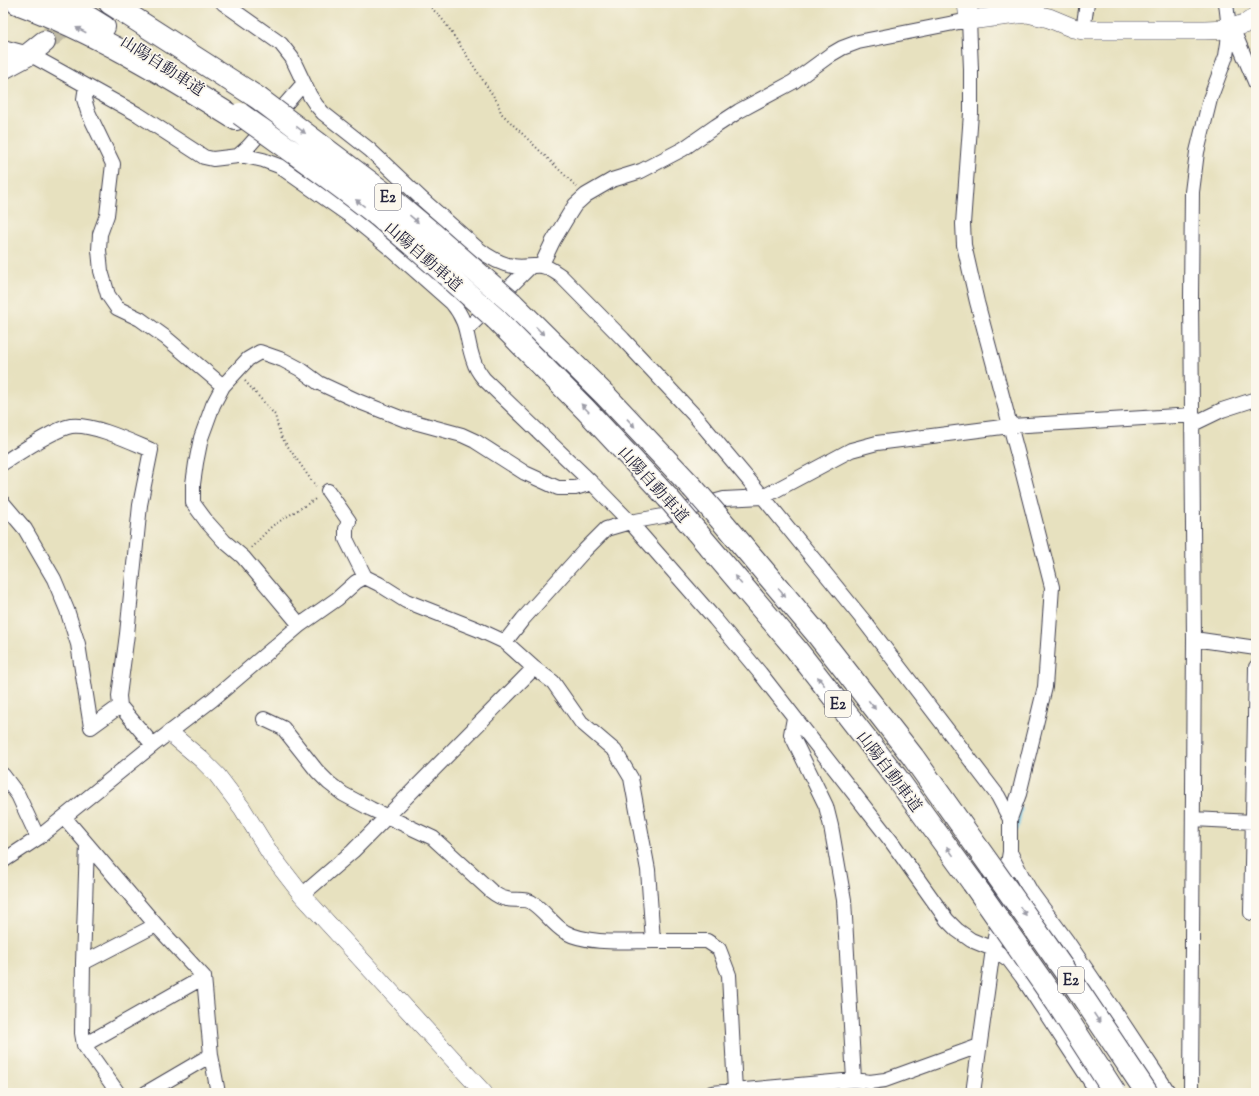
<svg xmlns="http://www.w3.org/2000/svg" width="1259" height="1096" viewBox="0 0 1259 1096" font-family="'Sorts Mill Goudy','Noto Serif JP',serif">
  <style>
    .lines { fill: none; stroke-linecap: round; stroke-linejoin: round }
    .stream { stroke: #66c3e4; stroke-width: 3.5 }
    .primary-tunnel { stroke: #c0bba5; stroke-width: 22; stroke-dasharray: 22 11; stroke-linecap: butt }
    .minor-casing { stroke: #403f4f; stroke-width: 16 }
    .tertiary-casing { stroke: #403f4f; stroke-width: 18 }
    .secondary-casing { stroke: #403f4f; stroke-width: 20 }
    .primary-casing { stroke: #403f4f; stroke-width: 24 }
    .motorway-casing { stroke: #403f4f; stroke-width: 24 }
    .path { stroke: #403f4f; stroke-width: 2; stroke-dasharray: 1 3; stroke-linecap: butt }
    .minor { stroke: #fff; stroke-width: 14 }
    .tertiary { stroke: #fff; stroke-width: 17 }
    .secondary { stroke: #fff; stroke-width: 19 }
    .primary { stroke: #fff; stroke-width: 22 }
    .motorway { stroke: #fff; stroke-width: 22 }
    .motorway-bridge-casing { stroke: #403f4f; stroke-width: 24; stroke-linecap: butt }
    .motorway-bridge { stroke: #fff; stroke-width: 22 }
    .oneway { fill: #9c9ca7 }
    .labels { text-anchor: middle; stroke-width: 3.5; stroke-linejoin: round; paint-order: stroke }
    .shield { fill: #fbf7ec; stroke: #636270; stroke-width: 1 }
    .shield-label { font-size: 15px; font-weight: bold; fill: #22223b }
    .street-label { font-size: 16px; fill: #22223b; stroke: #fbf7ec }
  </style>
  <rect width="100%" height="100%" fill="#fbf7ec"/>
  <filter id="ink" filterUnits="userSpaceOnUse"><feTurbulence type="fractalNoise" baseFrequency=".025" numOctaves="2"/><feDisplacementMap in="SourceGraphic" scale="8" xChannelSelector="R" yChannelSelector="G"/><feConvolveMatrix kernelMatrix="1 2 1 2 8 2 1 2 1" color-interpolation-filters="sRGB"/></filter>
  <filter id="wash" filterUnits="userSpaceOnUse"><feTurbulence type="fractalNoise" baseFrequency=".012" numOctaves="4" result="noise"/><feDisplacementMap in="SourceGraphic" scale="16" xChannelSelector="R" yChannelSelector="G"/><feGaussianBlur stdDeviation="0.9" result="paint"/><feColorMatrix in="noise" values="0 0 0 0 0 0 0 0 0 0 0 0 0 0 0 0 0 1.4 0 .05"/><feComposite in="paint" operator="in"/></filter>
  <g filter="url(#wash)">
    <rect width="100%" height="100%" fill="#e7e1bf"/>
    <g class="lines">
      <path class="stream" d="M1233,8L1235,22
        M1017,829L1021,809"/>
    </g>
  </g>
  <g filter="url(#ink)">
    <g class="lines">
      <path class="primary-tunnel" d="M44,42L91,3"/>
      <g class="minor-casing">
        <path id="minor" d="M223,3L281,44L292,58L310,96L316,105L323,113L370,150L423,200L477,248C487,256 500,264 513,266C523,268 532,265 542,266C549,267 555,272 561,276L623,339L695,416L763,497L864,621L998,796L1010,819V852L1022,876L1031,892L1067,941L1118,1016L1169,1093
          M1083,30L1087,3
          M1228,38L1236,37L1256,84
          M3,47L29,54L139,115L204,157L213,159L238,156H245L263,160L279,166L353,218L391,249L452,303C470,325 465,338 474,362C476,369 480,374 484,379L592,483L630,522L715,619L760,673L891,841L947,920L957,930L971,940L993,949L1009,960L1022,977L1098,1093
          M86,86L84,99L88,112L113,164L107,215L100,234L99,250L101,271L108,295L117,308L140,319L165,337L223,386
          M238,156L248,147L304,83
          M541,266L553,241L568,216L575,205L586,195L612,180L641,171L683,149L716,126L739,111L793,82L830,55L842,48L858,42L969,20L971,69V113L963,224L964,245L977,302L1022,470L1052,587L1045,687L1019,794L1010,819
          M467,329L530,267
          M1193,424L1222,410L1256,399
          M3,463C19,453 54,429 71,426C92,423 132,442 151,450L140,505L127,634L119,696L120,706L91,727L78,644L67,610L54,579L25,529L3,503
          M328,491L349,521L346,529V539L365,577
          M300,625L243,557L224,541L207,522L193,503V484L196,463L201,438L213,405L223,386L248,359L260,352L283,360L300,369L319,383L360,402L403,419L462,435L475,441L525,473L558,488H575L592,483
          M1194,639L1256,648
          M505,642L523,619L585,550L606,529L630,522L663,516L724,499L763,497L851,450L877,443L1010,426L1193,415
          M120,706L153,745
          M794,718L791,734L826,806L831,826L844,900L854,1080
          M264,719L283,728L317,771L329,783L343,794L371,809L433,838L491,891C496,895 500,898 507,899C515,901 523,898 531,902C544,910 552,924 565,932C588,945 627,941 653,941
          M3,775L18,795L38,838
          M64,817L156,925L204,977L211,1055L218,1093
          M1193,819L1253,822
          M87,844L83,963L82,1033L84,1045L118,1093
          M3,861L38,838L153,745L212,700L300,625L337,599L356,582L365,577L379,584L406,601L477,629L505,642L534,668L553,682L581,722L615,751L631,778L648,870L653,941H707L719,949L729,975L735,1091
          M302,895L353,851L534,668
          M1251,913L1256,667
          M83,963L156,925
          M84,1045L204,977
          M146,1093L211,1055
          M712,1093L854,1080L870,1082L885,1080L979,1046
          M973,1093L993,949L1010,852
          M1191,1093L1194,639L1191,298L1192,192L1197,152L1210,99L1226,56L1228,43L1229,29L1226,3"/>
      </g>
      <g class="tertiary-casing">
        <path id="tertiary" d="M170,733L201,759L217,775L242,808L271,855L302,895L484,1093"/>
      </g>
      <g class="secondary-casing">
        <path id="secondary" d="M967,3L969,20L1027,13L1049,18L1073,28L1083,30H1205L1229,29L1247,23L1256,17"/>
      </g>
      <g class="primary-casing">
        <path id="primary" d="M3,68L29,54L44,42"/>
      </g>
      <g class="motorway-casing">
        <path id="motorway" d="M17,3C95,32 166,75 236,119
          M65,3L104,27
          M110,3L258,98
          M512,303L605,395L692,487
          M496,319L585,409L668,498
          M721,520L817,634L913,757L992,868
          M696,531L796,649L896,777L973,883"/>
      </g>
      <path class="path" d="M425,3L438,14L446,24L498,103L501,113L577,187
        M245,381L275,415L278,427L282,438L316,487
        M251,548L272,526L317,498"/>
      <use href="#minor" class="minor"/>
      <use href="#tertiary" class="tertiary"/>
      <use href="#secondary" class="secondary"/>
      <use href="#primary" class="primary"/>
      <use href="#motorway" class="motorway"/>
      <g class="motorway-bridge-casing">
        <path id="motorway-bridge" d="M258,98L388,196L433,234L512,303
          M240,114C286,147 333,180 377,215C418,249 457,284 496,319
          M692,487L721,520
          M668,498L696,531
          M992,868L1076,987L1147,1093
          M973,883L1057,1003L1115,1093"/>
      </g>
      <use href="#motorway-bridge" class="motorway-bridge"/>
    </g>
    <defs><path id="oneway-solid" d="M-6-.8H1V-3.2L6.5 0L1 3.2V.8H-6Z"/></defs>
    <g class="oneway">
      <use href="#oneway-solid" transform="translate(81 30) rotate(-153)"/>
      <use href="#oneway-solid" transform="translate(301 130) rotate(37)"/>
      <use href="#oneway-solid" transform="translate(360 203) rotate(-142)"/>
      <use href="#oneway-solid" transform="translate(414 219) rotate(40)"/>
      <use href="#oneway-solid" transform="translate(540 331) rotate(45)"/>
      <use href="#oneway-solid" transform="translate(585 408) rotate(-134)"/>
      <use href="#oneway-solid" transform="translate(631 423) rotate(47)"/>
      <use href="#oneway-solid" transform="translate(738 580) rotate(-130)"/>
      <use href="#oneway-solid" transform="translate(782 593) rotate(50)"/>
      <use href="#oneway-solid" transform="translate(821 681) rotate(-128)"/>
      <use href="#oneway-solid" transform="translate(872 705) rotate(52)"/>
      <use href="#oneway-solid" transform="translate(950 851) rotate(-126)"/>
      <use href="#oneway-solid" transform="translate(1023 911) rotate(55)"/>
      <use href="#oneway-solid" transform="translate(1097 1018) rotate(56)"/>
    </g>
  </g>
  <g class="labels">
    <g class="shield">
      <rect x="375" y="184" width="26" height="26" rx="3"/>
      <rect x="825" y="691" width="26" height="26" rx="3"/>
      <rect x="1058" y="967" width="26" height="26" rx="3"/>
    </g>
    <g class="shield-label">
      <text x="388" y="202">E2</text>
      <text x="838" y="709">E2</text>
      <text x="1071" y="985">E2</text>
    </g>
    <g class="street-label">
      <text transform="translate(163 65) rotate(33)" y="6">山陽自動車道</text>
      <text transform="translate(424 256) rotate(41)" y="6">山陽自動車道</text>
      <text transform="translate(654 484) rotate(48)" y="6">山陽自動車道</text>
      <text transform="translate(890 771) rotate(53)" y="6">山陽自動車道</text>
    </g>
  </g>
  <rect width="1259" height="1096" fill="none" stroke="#fbf7ec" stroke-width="16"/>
</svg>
